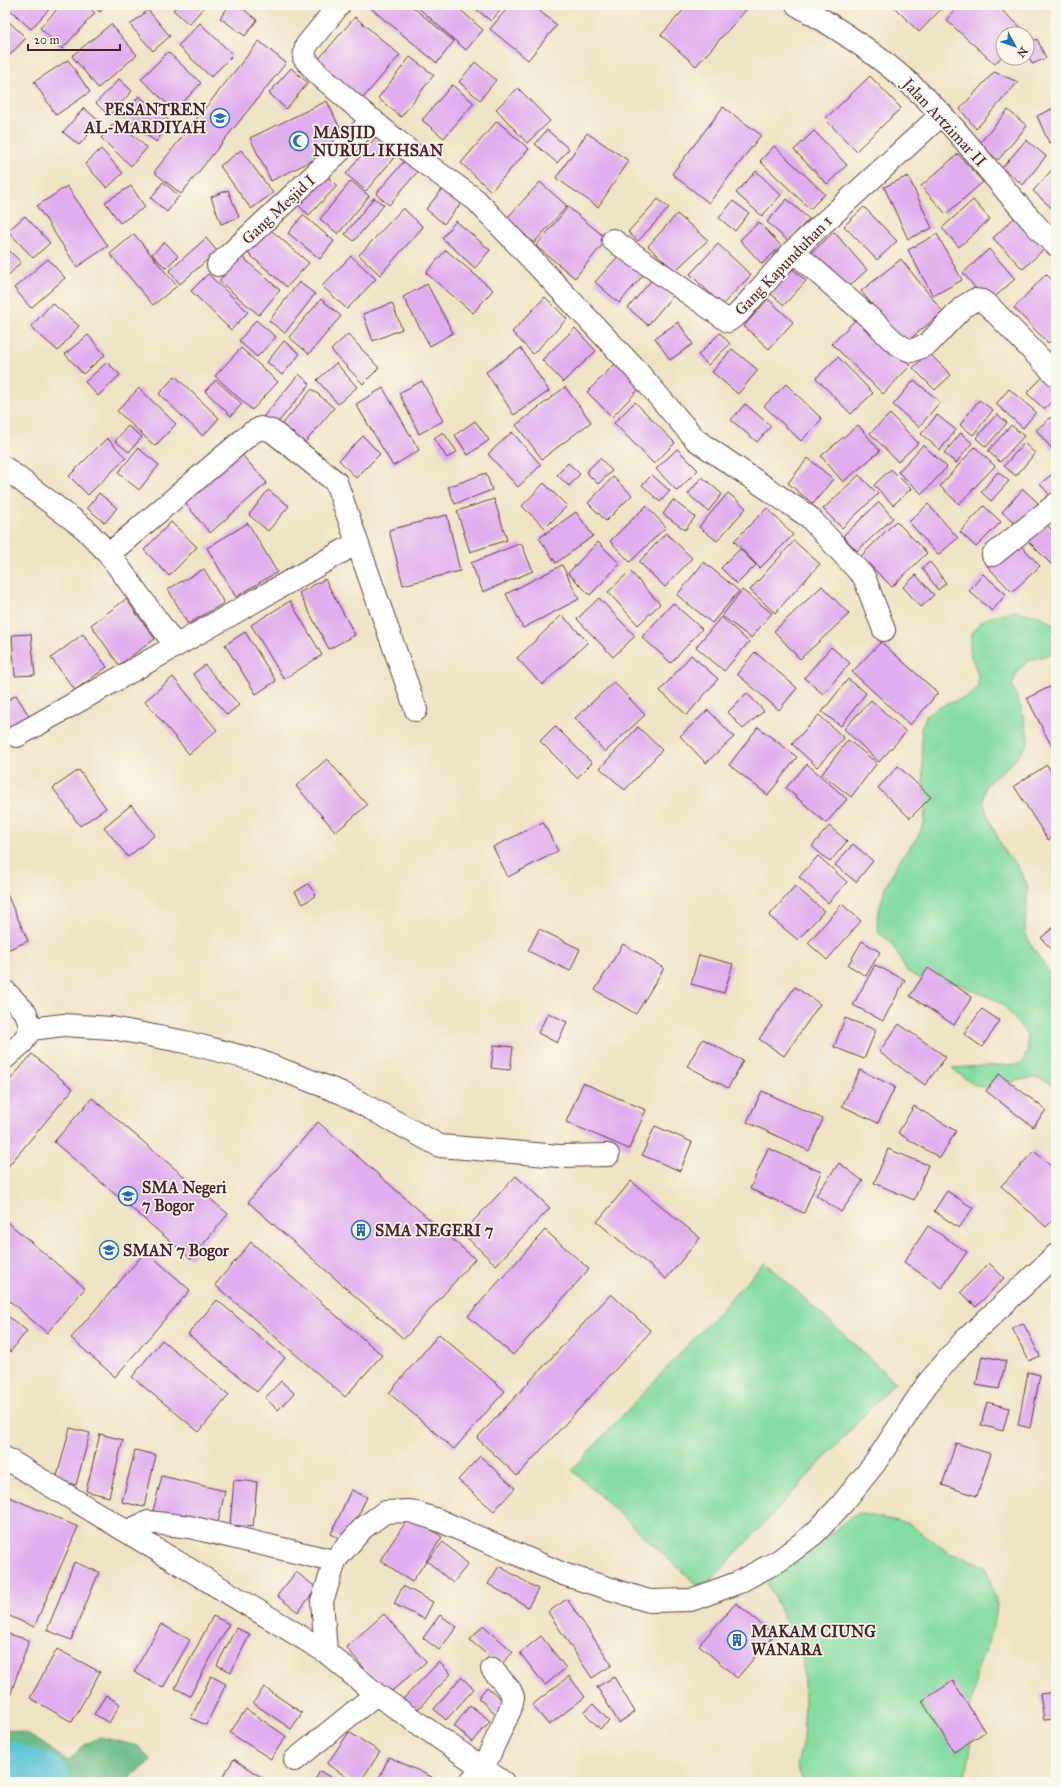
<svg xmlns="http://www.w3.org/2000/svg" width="1061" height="1787" viewBox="0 0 1061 1787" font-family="'IM FELL Great Primer',serif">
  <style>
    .green { fill: #84dca0; stroke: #677e66 }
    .forest { fill: #6bbc86; stroke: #5a6e58 }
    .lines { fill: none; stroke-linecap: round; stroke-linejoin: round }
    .river { stroke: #5bc5d6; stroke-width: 55 }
    .building { fill: #dfadee }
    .minor-casing { stroke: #633c42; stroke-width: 24 }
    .minor { stroke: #fff; stroke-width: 22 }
    .labels { text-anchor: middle; stroke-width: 3.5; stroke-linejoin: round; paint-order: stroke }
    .poi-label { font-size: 16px; font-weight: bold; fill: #4a1f2b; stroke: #fbf7ec; text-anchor: start }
    .street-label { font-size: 16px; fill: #4a1f2b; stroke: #fbf7ec }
  </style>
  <rect width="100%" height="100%" fill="#fbf7ec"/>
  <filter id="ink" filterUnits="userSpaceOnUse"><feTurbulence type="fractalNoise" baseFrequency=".025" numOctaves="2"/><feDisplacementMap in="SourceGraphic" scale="8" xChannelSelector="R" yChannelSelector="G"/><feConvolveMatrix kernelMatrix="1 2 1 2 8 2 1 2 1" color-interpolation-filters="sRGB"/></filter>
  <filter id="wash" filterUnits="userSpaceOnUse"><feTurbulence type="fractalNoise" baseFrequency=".012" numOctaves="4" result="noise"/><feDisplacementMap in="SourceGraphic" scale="16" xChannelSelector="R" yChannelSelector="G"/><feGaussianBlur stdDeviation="0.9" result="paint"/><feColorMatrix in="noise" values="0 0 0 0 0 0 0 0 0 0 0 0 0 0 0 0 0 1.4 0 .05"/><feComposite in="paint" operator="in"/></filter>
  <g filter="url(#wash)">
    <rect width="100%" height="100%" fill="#eee3c4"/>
    <path class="green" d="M1016,611L1042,617L1056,626V652L1028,661L1017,672L1012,685L1022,711L1029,740C1018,762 1002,770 985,786L983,800L987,814L1005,853L1015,862L1028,886L1025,931L1030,944L1056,982V1087C1052,1085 1047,1081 1042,1079C1022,1073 1002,1092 981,1087C970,1084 961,1075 952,1068L1022,1064L1028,1050L1027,1035L1008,1010L996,1000L953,982L920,979L907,971L891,942L879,933L877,918L885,888L899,861L917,838L924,824L925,810L921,729L926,716L937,708L966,697L978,687C978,682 979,676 977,672C976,667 973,662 971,657C965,623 987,615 1016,611Z
      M765,1262L895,1382L702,1590L572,1470Z
      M857,1513L908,1523L949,1553L964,1557L986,1567L997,1605L994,1627L977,1671L969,1718L972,1739L965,1782H803L797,1765L803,1741L805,1700L802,1656L767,1583Z"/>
    <path class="forest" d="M5,1729C34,1732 45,1747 68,1761L83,1746L100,1737L138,1746L152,1761L123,1782H5Z"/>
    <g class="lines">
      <path class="river" d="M5,1768L44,1782"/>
    </g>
    <g id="blocks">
      <path class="building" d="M5,5H53L31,29Z
        M61,5H86L95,13L62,49L40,28Z
        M92,5H106L100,12Z
        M178,5H206L189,24L173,10Z
        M230,5H238L257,20L245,36L220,18Z
        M369,5H410L454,41L437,63L368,6Z
        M415,5H455L483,30L466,50Z
        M471,5H505L491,21Z
        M510,5H532L557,25L528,60L490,29Z
        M688,5H743L747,9L696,66L661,35Z
        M892,5H945L919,32Z
        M960,5H996L1025,31L1022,34H1003V55L995,64L946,20Z
        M148,10L170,36L153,51L130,25Z
        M355,17L400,55L362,99L317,61Z
        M5,18L26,38L5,60Z
        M200,23L233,55L211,77L178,46Z
        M111,24L137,55L98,88L72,56Z
        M1037,39L1046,58L1032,64L1027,53V44Z
        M259,41L286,63L181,194L154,172Z
        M168,52L201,83L175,111L141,79Z
        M410,57L434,75L401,117L378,98Z
        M68,60L90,92L56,115L34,82Z
        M475,62L496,80L480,100L459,82Z
        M291,68L308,83L286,109L269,93Z
        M994,72L1018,82L976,129L960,109Z
        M870,76L901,108L856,151L825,119Z
        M119,79L132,91L109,116L96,103Z
        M452,85L474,103L444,138L422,120Z
        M518,88L550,121L527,143L496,109Z
        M139,96L171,122L156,142L123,116Z
        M327,101L347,143L271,181L250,138Z
        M723,107L761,135L709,203L672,174Z
        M1056,107V139L1049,143L1037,116Z
        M84,108L100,122L79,145L63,132Z
        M1008,110L1027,126L998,160L979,144Z
        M117,120L147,148L131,166L101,138Z
        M497,121L529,149L491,191L461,163Z
        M547,130L569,149L557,163L535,144Z
        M814,131L847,165L827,184L794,150Z
        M587,133L629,161L598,207L556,178Z
        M376,137L397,154L366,191L346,174Z
        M1026,140L1046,156L1023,185L1002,168Z
        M774,146L825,194L810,209L760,161Z
        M101,149L123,173L107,188L85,164Z
        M241,150L273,193L251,209L220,166Z
        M958,154L983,182L946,214L921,186Z
        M406,159L419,170L389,205L376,194Z
        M1056,165V212L1033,191Z
        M756,171L781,195L762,216L736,193Z
        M325,174L337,186L309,215L297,204Z
        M908,176L932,228L908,239L884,187Z
        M351,181L369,196L338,234L320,219Z
        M163,182L179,196L167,212L151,198Z
        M540,182L567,206L534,243L507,218Z
        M446,185L464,200L444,224L426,209Z
        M67,186L108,246L77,267L37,206Z
        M131,186L145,207L120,223L105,202Z
        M228,190L239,217L221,224L211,197Z
        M374,198L384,205L354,241L345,234Z
        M658,199L669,208L638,241L628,232Z
        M787,199L809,219L788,241L767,222Z
        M973,200L990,219L959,247L942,228Z
        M733,201L749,213L735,231L719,218Z
        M568,207L607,239L575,278L536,246Z
        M864,207L897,241L877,260L844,226Z
        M403,208L423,227L380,275L359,255Z
        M677,214L708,240L675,271L648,246Z
        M303,215L334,241L320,259L288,233Z
        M25,216L50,243L33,258L8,231Z
        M1016,216L1045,248L1023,269L993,238Z
        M456,221L490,250L475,268L442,238Z
        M759,222L781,246L762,264L740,240Z
        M264,224L309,263L287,287L243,249Z
        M834,232L867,270L846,289L812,252Z
        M134,234L177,286L153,305L110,254Z
        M937,234L962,280L933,296L908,250Z
        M206,238L217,251L180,284L169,271Z
        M165,242L178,256L166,268L152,254Z
        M718,244L751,275L722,305L690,274Z
        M5,247L21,262L5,279Z
        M989,249L1015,279L988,303L963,273Z
        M446,250L493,290L473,313L426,273Z
        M622,252L646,272L619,303L595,282Z
        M241,256L280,290L259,315L219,281Z
        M351,256L376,279L347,309L322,286Z
        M48,259L65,278L31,308L14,288Z
        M901,259L943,312L904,344L861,291Z
        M793,269L806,281L784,305L770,293Z
        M208,274L248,312L231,330L191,291Z
        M1046,274L1056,284V335L1048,343L1014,308Z
        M655,276L675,293L648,325L628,308Z
        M299,282L315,294L285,333L269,321Z
        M427,284L453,333L430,346L403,297Z
        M545,297L567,319L533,354L512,332Z
        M321,299L341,316L309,354L289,337Z
        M768,299L793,322L769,349L744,326Z
        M52,303L79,326L58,351L31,327Z
        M392,303L402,329L373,341L363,314Z
        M860,315L911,365L883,394L832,344Z
        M256,320L276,337L257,357L239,341Z
        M678,322L693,344L670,360L655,338Z
        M575,328L596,351L563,382L542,360Z
        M720,333L730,344L708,365L698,355Z
        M348,334L379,368L363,384L331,350Z
        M88,335L105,355L83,374L65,354Z
        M284,341L300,354L282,375L267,362Z
        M1056,345V359L1049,352Z
        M241,348L278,382L252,410L215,376Z
        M521,348L549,391L514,415L486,372Z
        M732,349L758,370L738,394L712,372Z
        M928,352L951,375L935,390L913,368Z
        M838,357L873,393L851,414L816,378Z
        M620,359L645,383L612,417L587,392Z
        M107,362L120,375L98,396L85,382Z
        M336,363L357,387L338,404L317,380Z
        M299,374L310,384L274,427L263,417Z
        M1046,374L1056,384V397L1044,409L1027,393Z
        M175,376L219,418L203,436L159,394Z
        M216,380L242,404L231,416L205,391Z
        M914,380L940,402L919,427L893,405Z
        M422,381L443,421L419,434L399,393Z
        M786,384L822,419L801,441L764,406Z
        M565,387L591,422L542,459L516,425Z
        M139,388L176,424L155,446L117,411Z
        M383,388L419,450L393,466L356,404Z
        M312,389L334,408L302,446L279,428Z
        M1009,389L1036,412L1023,428L996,404Z
        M979,400L993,410L973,435L960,425Z
        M635,402L675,443L654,464L614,423Z
        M745,404L771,426L757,442L731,420Z
        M1056,413V448L1053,450L1036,430Z
        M890,414L918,443L898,462L870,433Z
        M997,414L1007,423L986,447L976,438Z
        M937,415L956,430L940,450L921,434Z
        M475,421L489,440L468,455L455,435Z
        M858,425L880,451L843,482L821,456Z
        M1011,425L1024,436L1000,462L988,451Z
        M128,426L142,437L129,452L115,441Z
        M443,432L457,452L447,458L434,438Z
        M512,432L541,465L518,487L488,454Z
        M961,433L972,443L956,463L944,453Z
        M363,436L380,454L356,478L339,460Z
        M107,438L126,458L88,495L69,476Z
        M1024,443L1035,453L1016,476L1004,466Z
        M923,445L947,467L922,494L898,472Z
        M235,447L267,483L210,533L179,496Z
        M975,447L995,466L959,504L940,486Z
        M138,448L159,465L139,490L118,473Z
        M677,449L698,470L677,491L656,469Z
        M600,458L612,471L598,484L586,472Z
        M808,458L833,479L813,504L788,483Z
        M568,463L580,474L569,486L557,475Z
        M891,469L911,489L893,505L874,485Z
        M1056,471V497L1053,499L1040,484Z
        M998,472L1009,481L991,501L981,492Z
        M486,473L492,490L455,504L448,487Z
        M652,475L670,491L660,502L642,485Z
        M859,475L878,494L842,528L823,509Z
        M613,477L632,495L606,521L588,503Z
        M702,477L722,494L708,511L688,494Z
        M544,483L567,506L545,528L522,506Z
        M1023,489L1038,503L1018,526L1002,512Z
        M268,490L289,506L268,531L249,515Z
        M99,493L117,508L105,523L87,508Z
        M728,493L746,508L717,541L699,527Z
        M494,499L507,540L470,552L457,511Z
        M673,500L695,517L685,530L663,514Z
        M879,502L893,518L857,551L843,536Z
        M928,504L958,538L938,555L909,522Z
        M646,506L666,527L630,562L610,541Z
        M984,506L1001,522L976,547L960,532Z
        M767,508L793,535L760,568L734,541Z
        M576,512L593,536L556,563L539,538Z
        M447,515L460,571L403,585L389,530Z
        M1042,520L1056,534V560L1052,565L1024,537Z
        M896,521L927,553L892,587L861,556Z
        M171,522L197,547L169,576L144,550Z
        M248,523L277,572L236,597L207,548Z
        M666,533L692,558L665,587L639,562Z
        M1016,540L1040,566L1012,592L987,566Z
        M794,541L820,564L775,613L750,590Z
        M598,542L620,564L590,595L568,573Z
        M521,543L533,571L483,592L471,563Z
        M740,549L756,565L737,584L721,568Z
        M704,562L739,591L712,623L677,595Z
        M930,562L946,583L938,590L922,568Z
        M562,565L579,599L523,628L506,594Z
        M204,569L224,603L188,624L168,589Z
        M630,571L660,604L638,625L608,592Z
        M983,574L1006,594L992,611L969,591Z
        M916,575L934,595L921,607L903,587Z
        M325,579L355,635L329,649L299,593Z
        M822,586L849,614L800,659L774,631Z
        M742,590L772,613L751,638L722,616Z
        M599,598L635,636L613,657L577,619Z
        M126,599L155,639L119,665L91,625Z
        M290,601L322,655L284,679L251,625Z
        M673,603L702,629L671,663L642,637Z
        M562,615L588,642L542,685L517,658Z
        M721,617L749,642L724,671L696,647Z
        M245,632L276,681L256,694L225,645Z
        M31,634L35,675L15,676L12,635Z
        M83,634L107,667L75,690L51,658Z
        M881,642L938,693L910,725L852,672Z
        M831,647L850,663L823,694L804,678Z
        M755,652L797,688L779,710L737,674Z
        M691,655L718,679L687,715L660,691Z
        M205,665L239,705L227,715L193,674Z
        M173,677L217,730L189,754L145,701Z
        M848,679L866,693L841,726L822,712Z
        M614,682L645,715L605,752L575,718Z
        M1056,684V750L1054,751L1027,698Z
        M747,693L764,711L743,729L728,712Z
        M16,695L31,719L5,735V702Z
        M871,700L906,732L879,762L844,729Z
        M708,710L734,737L706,763L680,736Z
        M819,715L844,738L817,767L792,744Z
        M555,726L592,763L577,778L540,741Z
        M638,727L662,750L625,790L600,768Z
        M758,727L797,757L768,795L729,765Z
        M848,740L877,763L851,797L822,774Z
        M327,759L367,805L336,832L296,786Z
        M807,764L847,799L826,823L786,788Z
        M1047,765L1056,779V835L1048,840L1014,786Z
        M898,766L931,797L910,818L878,788Z
        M79,770L106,808L80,826L53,788Z
        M131,805L155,835L128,857L104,827Z
        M543,822L558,851L508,877L493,847Z
        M829,826L847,841L830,862L812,846Z
        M853,844L873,861L856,882L835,865Z
        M818,856L847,882L828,903L799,877Z
        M308,884L316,895L303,904L295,892Z
        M795,886L824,911L798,940L769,916Z
        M5,890L28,941L5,951Z
        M842,904L861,921L827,960L808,943Z
        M1056,925V952L1055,953L1041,938Z
        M539,929L580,949L570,971L528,951Z
        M862,941L880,952L866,976L848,965Z
        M623,944L664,968L636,1014L595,990Z
        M699,955L733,964L724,993L691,984Z
        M875,965L905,980L883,1021L853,1005Z
        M928,968L972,997L954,1025L910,996Z
        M795,987L820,1004L784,1056L759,1039Z
        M982,1009L1000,1021L982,1047L964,1034Z
        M548,1013L567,1022L557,1043L538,1033Z
        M845,1018L876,1030L864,1059L834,1047Z
        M899,1024L946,1057L925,1085L879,1052Z
        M703,1039L743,1061L728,1088L687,1066Z
        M494,1045L513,1047L510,1070L491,1068Z
        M32,1054L73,1089L5,1170V1086Z
        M860,1070L895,1087L878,1123L842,1106Z
        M999,1074L1046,1110L1033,1127L986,1091Z
        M583,1083L646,1110L629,1149L566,1122Z
        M762,1091L823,1119L809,1151L747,1122Z
        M92,1098L228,1214L191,1259L54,1142Z
        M914,1106L956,1131L940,1158L898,1133Z
        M318,1122L475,1259L404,1339L248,1202Z
        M655,1126L692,1142L680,1171L642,1155Z
        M768,1148L821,1172L804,1213L750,1189Z
        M888,1149L928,1165L914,1200L874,1183Z
        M1034,1151L1056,1171V1217L1046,1227L1001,1186Z
        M839,1163L863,1181L841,1212L816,1195Z
        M516,1176L550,1208L496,1265L462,1233Z
        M631,1181L700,1238L666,1279L597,1222Z
        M947,1191L973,1208L959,1228L934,1211Z
        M5,1220L85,1288L47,1333L5,1297Z
        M928,1226L967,1252L942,1288L904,1262Z
        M545,1230L589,1269L513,1355L468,1316Z
        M251,1242L382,1355L345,1397L215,1285Z
        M146,1251L190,1290L115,1377L71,1338Z
        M989,1263L1004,1278L976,1307L961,1292Z
        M611,1294L651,1331L517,1476L477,1438Z
        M217,1300L285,1358L257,1392L188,1334Z
        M5,1314L27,1331L10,1352L5,1349Z
        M1023,1323L1040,1356L1029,1361L1012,1328Z
        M439,1334L505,1391L454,1449L389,1393Z
        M162,1340L229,1395L199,1432L132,1377Z
        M982,1356L1006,1361L999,1389L976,1385Z
        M1028,1372L1040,1375L1030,1428L1018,1425Z
        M281,1381L294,1393L278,1410L265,1398Z
        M987,1402L1009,1408L1003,1431L981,1425Z
        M70,1428L90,1433L76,1485L56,1480Z
        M100,1434L123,1440L109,1497L86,1491Z
        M956,1443L991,1454L977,1496L942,1485Z
        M135,1450L156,1455L144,1507L122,1502Z
        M480,1456L515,1488L494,1511L458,1480Z
        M162,1476L225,1491L217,1527L153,1511Z
        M234,1480L257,1482L253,1527L230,1525Z
        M351,1490L367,1497L346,1541L331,1534Z
        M5,1495L78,1527L34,1627L5,1614Z
        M410,1516L442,1537L412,1582L380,1560Z
        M443,1542L468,1564L453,1583L427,1561Z
        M74,1562L99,1572L71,1640L47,1630Z
        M499,1566L538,1589L528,1607L488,1584Z
        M296,1572L317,1588L298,1612L277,1596Z
        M403,1586L433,1602L424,1619L394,1604Z
        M567,1599L612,1665L592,1678L548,1612Z
        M736,1603L774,1635L737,1678L699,1645Z
        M384,1614L426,1662L387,1695L346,1647Z
        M440,1615L457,1627L439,1650L423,1638Z
        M213,1616L229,1624L190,1696L175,1688Z
        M161,1624L190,1640L163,1688L134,1672Z
        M483,1625L513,1652L500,1666L470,1640Z
        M236,1628L250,1634L231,1672L217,1665Z
        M5,1633L29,1640L5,1711Z
        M541,1636L566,1668L545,1685L520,1653Z
        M57,1649L100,1672L72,1722L30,1698Z
        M439,1662L451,1674L416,1711L403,1699Z
        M211,1676L226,1684L206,1725L191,1718Z
        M569,1676L585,1697L549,1725L532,1705Z
        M461,1677L474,1689L446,1720L434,1709Z
        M614,1677L635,1712L619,1723L597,1687Z
        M953,1681L985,1732L954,1752L922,1701Z
        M264,1687L302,1713L291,1729L253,1703Z
        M487,1687L505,1702L496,1714L478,1698Z
        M1056,1692V1719L1044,1720L1040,1694Z
        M106,1695L120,1704L109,1723L94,1714Z
        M593,1704L609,1721L600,1729L584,1712Z
        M470,1705L490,1721L473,1742L454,1726Z
        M246,1709L286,1736L271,1759L230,1733Z
        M349,1732L380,1752L360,1782H354L327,1764Z
        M389,1757L432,1777L430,1782H377Z
        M234,1759L264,1779L262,1782H219Z
        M320,1771L338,1782H314Z"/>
    </g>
  </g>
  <g filter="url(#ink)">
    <use href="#blocks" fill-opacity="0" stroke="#633c42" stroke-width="1"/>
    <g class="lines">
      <g class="minor-casing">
        <path id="minor" d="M339,5L306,46L304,58L318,74L354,105L419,159L476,200L636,370L696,440L809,517L864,577L884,630
          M797,5C858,39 913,79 958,133C981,160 1003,188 1026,214C1036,225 1045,237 1056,245
          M613,240L728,321L738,314L793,251L942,114
          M793,251L879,326C888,337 897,346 911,351L928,344L963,307L974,300L982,301L989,306L1056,375
          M218,265L373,120
          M5,468L84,528L109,554L175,645
          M109,554L251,433L261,428L272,431L336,482L416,710
          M993,555L1056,504
          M17,736L357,543
          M5,991L26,1013L31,1029
          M5,1058L22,1043L31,1029L63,1025L112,1028L185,1042L259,1061L342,1093L440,1146L559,1156L608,1155
          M5,1458L326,1652L376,1694L503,1782
          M127,1531L148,1522L190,1527L325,1559
          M326,1652L322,1601L336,1559L363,1528L385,1512L410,1511L438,1520L563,1574L649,1601L691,1600L737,1583L780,1560L815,1533L842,1504L875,1463L927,1384L964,1341L1056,1255
          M295,1760L376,1694
          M470,1782L483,1768L510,1710L513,1697L510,1690L492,1669"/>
      </g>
      <use href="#minor" class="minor"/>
    </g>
  </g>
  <defs>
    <g id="school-ring" transform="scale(1)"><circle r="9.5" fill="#fbf7ec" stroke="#1f6fb2" stroke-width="1.5"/><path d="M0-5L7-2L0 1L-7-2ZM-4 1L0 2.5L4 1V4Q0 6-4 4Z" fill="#1f6fb2"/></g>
    <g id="mosque-ring" transform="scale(1)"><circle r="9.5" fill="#fbf7ec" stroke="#1f6fb2" stroke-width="1.5"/><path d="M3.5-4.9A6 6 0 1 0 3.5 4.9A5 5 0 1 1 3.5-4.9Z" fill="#1f6fb2"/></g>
    <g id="building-ring" transform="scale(1)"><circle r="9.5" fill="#fbf7ec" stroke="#1f6fb2" stroke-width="1.5"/><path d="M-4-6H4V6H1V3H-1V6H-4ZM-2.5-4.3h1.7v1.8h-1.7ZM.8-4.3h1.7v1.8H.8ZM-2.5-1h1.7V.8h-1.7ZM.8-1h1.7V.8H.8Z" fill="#1f6fb2"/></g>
  </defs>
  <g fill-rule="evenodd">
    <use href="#school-ring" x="220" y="118"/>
    <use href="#mosque-ring" x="299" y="141"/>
    <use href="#school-ring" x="128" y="1196"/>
    <use href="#building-ring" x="361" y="1230"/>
    <use href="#school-ring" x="109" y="1250"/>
    <use href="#building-ring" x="737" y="1640"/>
  </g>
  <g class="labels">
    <g class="poi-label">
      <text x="206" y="115" text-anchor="end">PESANTREN<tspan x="206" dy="18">AL-MARDIYAH</tspan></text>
      <text x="313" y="138">MASJID<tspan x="313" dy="18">NURUL IKHSAN</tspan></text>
      <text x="142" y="1193">SMA Negeri<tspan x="142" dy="18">7 Bogor</tspan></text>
      <text x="375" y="1236">SMA NEGERI 7</text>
      <text x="123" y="1256">SMAN 7 Bogor</text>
      <text x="751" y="1637">MAKAM CIUNG<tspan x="751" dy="18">WANARA</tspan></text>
    </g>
    <g class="street-label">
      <text transform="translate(945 122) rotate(47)" y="6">Jalan Artzimar II</text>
      <text transform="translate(278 209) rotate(-43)" y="6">Gang Mesjid I</text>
      <text transform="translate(783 265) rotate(-46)" y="6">Gang Kapunduhan 1</text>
    </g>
  </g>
  <rect width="1061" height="1787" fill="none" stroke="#fbf7ec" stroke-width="20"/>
  <g transform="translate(1015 46) rotate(130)"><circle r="19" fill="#fbf7ec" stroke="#b4a19f"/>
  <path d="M0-3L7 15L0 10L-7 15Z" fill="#1f6fb2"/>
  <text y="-6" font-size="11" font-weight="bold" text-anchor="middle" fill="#4a1f2b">N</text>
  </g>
  <path d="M28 44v6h92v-6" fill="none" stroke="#4a1f2b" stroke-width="2"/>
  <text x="34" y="44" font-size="12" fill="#4a1f2b" stroke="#fbf7ec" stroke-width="3" paint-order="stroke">20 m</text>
</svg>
